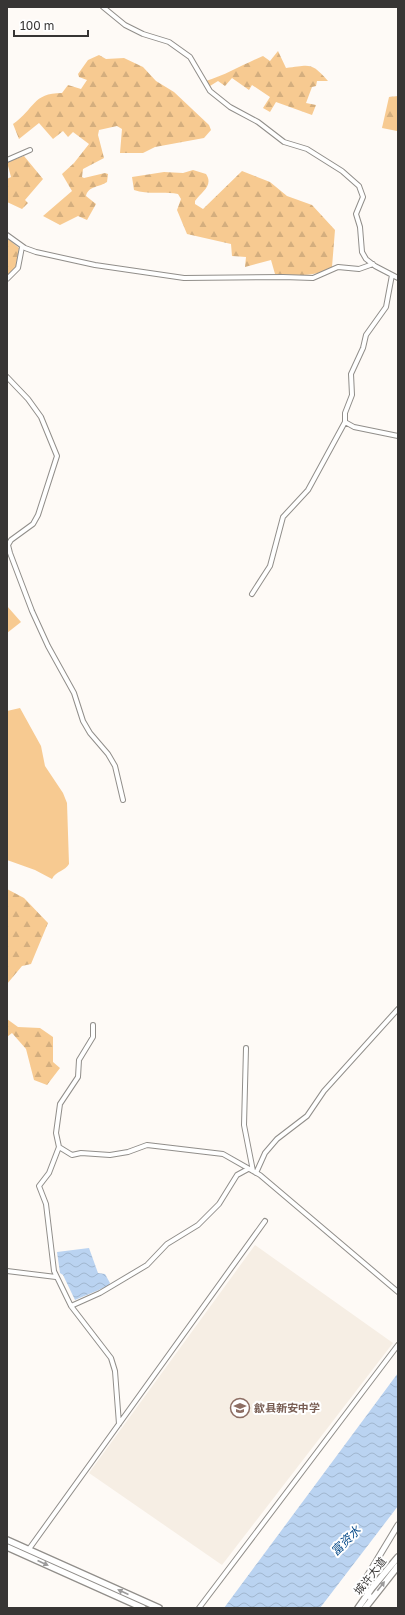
<svg xmlns="http://www.w3.org/2000/svg" width="405" height="1615" viewBox="0 0 405 1615" font-family="'Golos Text','Noto Sans SC',sans-serif">
  <style>
    .built { fill: #f6eee4 }
    .green { fill: #f7ca91 }
    .forest { fill: url(#forest-firs) }
    .water { fill: url(#water-waves) }
    .lines { fill: none; stroke-linecap: round; stroke-linejoin: round }
    .minor-casing { stroke: #918e8a; stroke-width: 6 }
    .tertiary-casing { stroke: #918e8a; stroke-width: 7 }
    .secondary-casing { stroke: #918e8a; stroke-width: 8 }
    .minor { stroke: #fff; stroke-width: 4 }
    .tertiary { stroke: #fff; stroke-width: 5 }
    .secondary { stroke: #fff; stroke-width: 5.5 }
    .oneway { fill: #9b9a9a }
    .labels { text-anchor: middle; stroke-width: 4; stroke-linejoin: round; paint-order: stroke }
    .education-label { font-size: 11px; font-weight: bold; fill: #785e54; stroke: #fff; text-anchor: start }
    .street-label { font-size: 11px; fill: #373534; stroke: #fff }
    .water-label { font-size: 12px; font-style: italic; fill: #004686; stroke: #fff }
  </style>
  <defs>
    <pattern id="forest-firs" width="22" height="20" patternUnits="userSpaceOnUse"><rect width="22" height="20" fill="#f7ca91"/><path d="M5 1l3.5 6h-7zM16 11l3.5 6h-7z" fill="#d4ae7e"/></pattern>
    <pattern id="water-waves" width="16" height="10" patternUnits="userSpaceOnUse"><rect width="16" height="10" fill="#bad3f1"/><path d="M0 5q4-4 8 0t8 0" fill="none" stroke="#a0b6cf"/></pattern>
  </defs>
  <rect width="100%" height="100%" fill="#fefaf6"/>
  <path class="built" d="M255,1245L393,1343L222,1565L89,1473Z"/>
  <path class="green" d="M7,606L21,622L7,633Z
    M20,708L41,746L45,766L63,793L67,803L69,864C65,871 56,871 52,879L35,870L7,860V711Z"/>
  <path class="forest" d="M278,51L286,68C311,65 311,62 328,81H317L316,86L312,87L306,103L316,105L312,115L276,102L270,112L263,108L270,97L252,85L249,90L232,78L225,86L218,81L210,86L206,81C226,75 244,64 263,56L270,61Z
    M99,55L106,59L124,58L143,67L156,81L174,92L209,125L211,130L204,138L155,147L143,153H120L122,129L117,126L99,130L98,135L104,158L83,169L82,177L84,178L105,173L108,174L107,182C100,187 88,186 86,196L96,204L87,220L78,216L60,225L43,216L72,191L62,174L74,163L89,144L73,132L68,137L63,131L53,139L39,123L19,139L13,124C35,109 32,93 62,93L68,85L81,89L87,80L79,77L78,74L88,60Z
    M398,96V130L397,131L382,128L389,97Z
    M24,156L43,179L25,200L28,203L22,209L7,202V179L11,177L7,162Z
    M193,170L206,174C214,186 201,192 195,201V204L203,209L242,171L270,182L287,196L312,205L335,230L332,267C314,278 295,275 275,274L271,260L245,267L246,257L232,256L231,244L187,234L177,210L181,199L178,194C163,191 148,195 134,190L132,177L164,172L183,173Z
    M7,238L19,248L15,271L7,276Z
    M7,889L24,898L48,923L31,964L22,966L7,984Z
    M7,1019L18,1027L40,1028L53,1037V1062L60,1068L47,1085L34,1080L26,1049L12,1033L7,1037Z"/>
  <path class="water" d="M89,1248L98,1273L105,1274L110,1283L108,1286L75,1300L63,1275L60,1273L57,1252Z
    M398,1373V1506L320,1608H224Z"/>
  <g class="lines">
    <g class="minor-casing">
      <path id="minor" d="M103,7L125,25L143,34L169,42L190,57L210,91L230,107L258,122L284,142L307,149L342,171L359,186L363,197L356,214L360,227L362,252L366,259L375,266L398,278
        M7,160L30,150
        M7,235L25,248L36,252L95,265L184,278L283,277L313,278L338,267L359,269L373,264
        M7,279L18,268L22,247
        M7,377L28,399L41,417L57,456L38,515L33,524L11,540L8,545L10,553L32,611L48,646L74,693L83,721L90,733L108,754L115,766L123,800
        M345,422L354,427L398,436
        M252,594L270,566L283,517L308,490L345,422V413L352,395L351,374L363,348L366,335L386,307L392,275
        M93,1025V1037L79,1060L78,1077L60,1104L56,1133L59,1147L49,1173L39,1186L46,1204L54,1271L71,1306L111,1358L115,1371L119,1424
        M246,1048L244,1125L253,1171
        M59,1147L72,1155L81,1153L110,1155L128,1152L147,1145L223,1154L260,1175L398,1292
        M256,1173L265,1153L277,1139L307,1116L324,1091L398,1009
        M7,1271L56,1277
        M71,1306L100,1293L147,1265L167,1244L198,1225L219,1204L237,1175L248,1169
        M29,1549L265,1221
        M199,1608L398,1345"/>
    </g>
    <g class="tertiary-casing">
      <path id="tertiary" d="M370,1597L364,1588L366,1578L398,1525"/>
    </g>
    <g class="secondary-casing">
      <path id="secondary" d="M7,1540L159,1608
        M7,1547L143,1608
        M358,1608L372,1588L398,1557
        M365,1608L398,1566"/>
    </g>
    <use href="#minor" class="minor"/>
    <use href="#tertiary" class="tertiary"/>
    <use href="#secondary" class="secondary"/>
  </g>
  <defs><path id="oneway-solid" d="M-6-.8H1V-3.2L6.5 0L1 3.2V.8H-6Z"/></defs>
  <g class="oneway">
    <use href="#oneway-solid" transform="translate(43 1563) rotate(24)"/>
    <use href="#oneway-solid" transform="translate(381 1586) rotate(-52)"/>
    <use href="#oneway-solid" transform="translate(123 1592) rotate(-156)"/>
  </g>
  <defs>
    <g id="school-ring" transform="scale(1)"><circle r="9.5" fill="#fff" stroke="#8d6e63" stroke-width="1.5"/><path d="M0-5L7-2L0 1L-7-2ZM-4 1L0 2.5L4 1V4Q0 6-4 4Z" fill="#8d6e63"/></g>
  </defs>
  <g fill-rule="evenodd">
    <use href="#school-ring" x="240" y="1408"/>
  </g>
  <g class="labels">
    <g class="education-label">
      <text x="254" y="1412">歙县新安中学</text>
    </g>
    <g class="street-label">
      <text transform="translate(370 1576) rotate(-52)" y="4">城许大道</text>
    </g>
    <g class="water-label">
      <text transform="translate(346 1541) rotate(-45)" y="4">富资水</text>
    </g>
  </g>
  <rect width="405" height="1615" fill="none" stroke="#373534" stroke-width="16"/>
  <path d="M14 30v6h74v-6" fill="none" stroke="#373534" stroke-width="2"/>
  <text x="20" y="30" font-size="12" fill="#373534" stroke="#ffffff" stroke-width="3" paint-order="stroke">100 m</text>
</svg>
